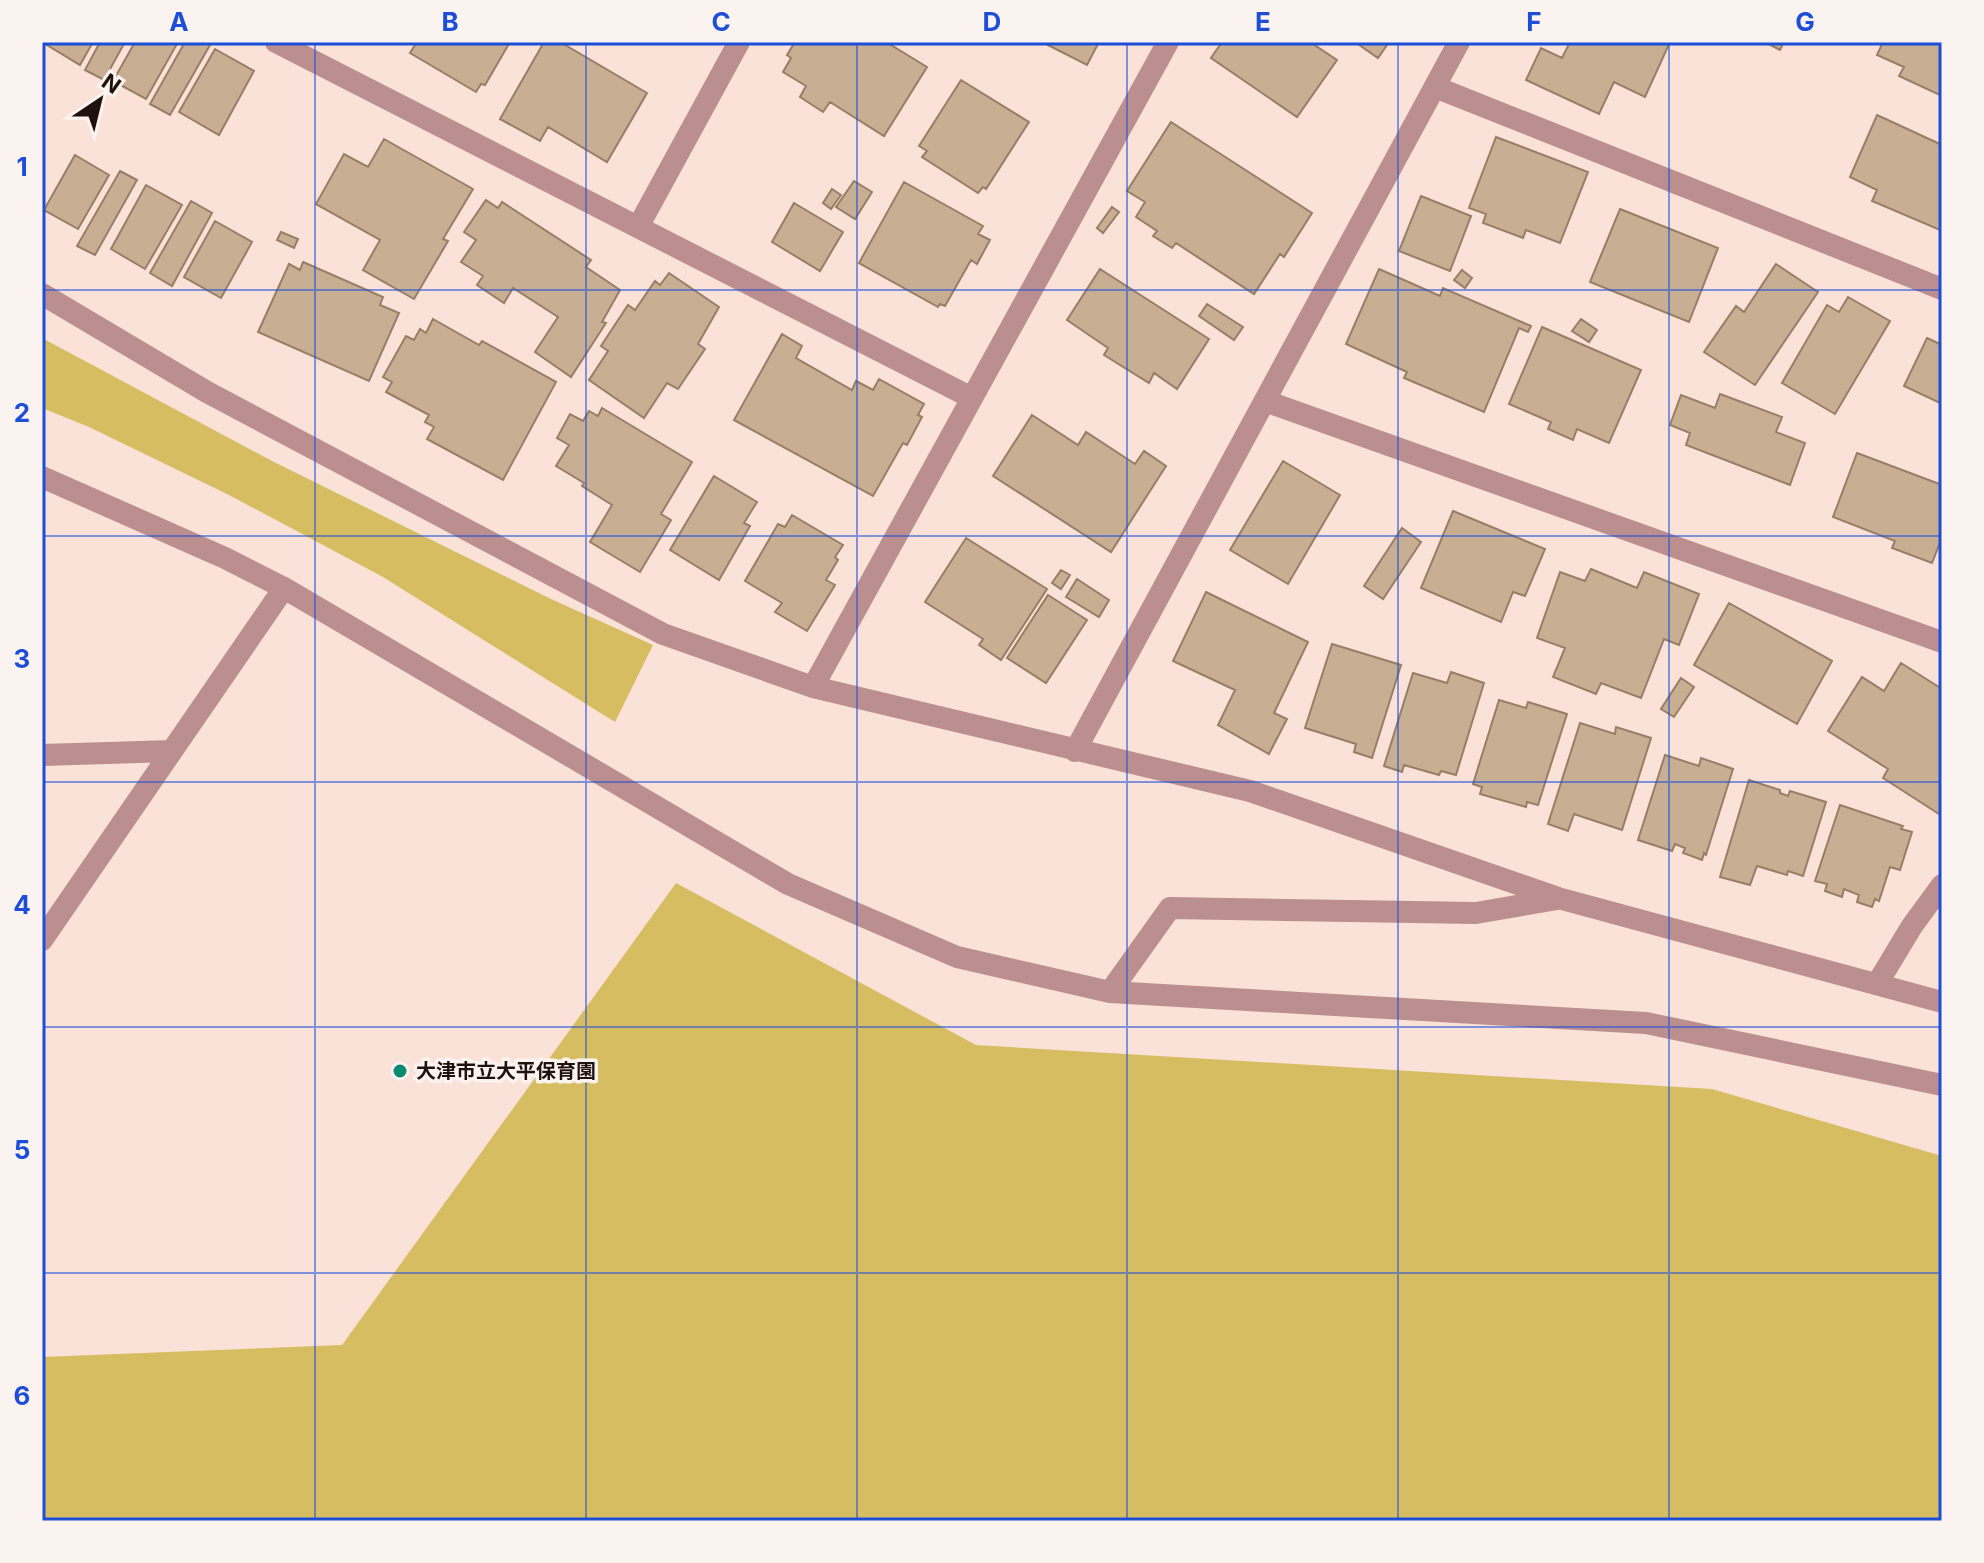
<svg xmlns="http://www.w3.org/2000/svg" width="1984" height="1563" viewBox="0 0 1984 1563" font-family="Inter,'Noto Sans JP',sans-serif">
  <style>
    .green { fill: #d7bd62 }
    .building { fill: #c8ae93; stroke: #977e65; stroke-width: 2 }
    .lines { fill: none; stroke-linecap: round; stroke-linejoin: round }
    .service { stroke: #bb8e90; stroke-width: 22 }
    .minor { stroke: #bb8e90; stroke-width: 22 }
    .grid { fill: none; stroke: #1d4ed8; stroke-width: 2; stroke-opacity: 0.55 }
    .poi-dot { fill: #088b70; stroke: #fbf3f0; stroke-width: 3 }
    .labels { text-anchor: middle; stroke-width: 7; stroke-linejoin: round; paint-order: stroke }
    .poi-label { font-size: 20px; font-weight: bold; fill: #1f120d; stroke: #fbf3f0; text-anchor: start }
    .neatline { fill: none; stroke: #1d4ed8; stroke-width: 3 }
    .grid-label { font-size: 26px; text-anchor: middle; font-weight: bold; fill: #1d4ed8 }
  </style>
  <rect width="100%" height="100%" fill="#fae2d9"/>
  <path class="green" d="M42,338L274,462L551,599L653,645L615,722L383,577L229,495L89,427L42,408Z
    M676,883L976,1045L1712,1089L1942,1156V1521H42V1357L342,1345Z"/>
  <path class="building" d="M42,42H93L80,65Z
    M100,42H125L104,80L85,70Z
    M135,42H178L146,99L113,81Z
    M185,42H205L210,45L170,115L150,104Z
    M410,42H510L485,85L481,84L476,92L410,53L415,45Z
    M544,42H560L647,93L607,162L548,127L540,141L500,119Z
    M795,42H886L927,67L884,136L830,102L823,112L800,97L806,86L783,72L791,58L787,55Z
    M1042,42H1099L1087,65Z
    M1222,42H1310L1337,60L1297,117L1211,58Z
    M1355,42H1389L1378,58Z
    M1570,42H1670L1645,97L1614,82L1599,114L1526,80L1541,48L1562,58Z
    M1765,42H1784L1780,50Z
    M1883,42H1942V96L1899,76L1904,67L1877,55Z
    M215,49L254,71L219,135L179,112Z
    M961,80L1029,122L986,189L983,187L978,193L922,157L927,151L919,146Z
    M1877,115L1942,145V225L1940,230L1872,201L1877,190L1850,177Z
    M1171,122L1312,213L1284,257L1280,254L1254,294L1176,243L1172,248L1153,236L1157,231L1136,217L1145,202L1127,191Z
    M1496,137L1588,172L1560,243L1526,230L1523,238L1483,223L1486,214L1469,208Z
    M384,139L473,189L443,239L448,241L414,299L363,270L380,240L316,204L344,154L368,167Z
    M75,155L109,175L78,229L44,210Z
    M120,171L137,180L95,255L77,246Z
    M854,181L872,192L855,219L836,207Z
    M904,182L983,226L978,234L990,240L977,264L971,260L945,306L940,304L938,307L859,263Z
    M146,185L182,205L145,269L111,249Z
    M832,189L841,195L831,209L823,203Z
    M1421,196L1471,216L1450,271L1399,251Z
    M486,200L498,208L502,202L591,260L586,267L620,290L602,322L606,323L571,377L535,352L558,317L513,288L504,303L477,285L483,276L461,262L476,240L464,232Z
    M191,201L212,213L172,286L150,273Z
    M794,203L843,232L820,271L772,242Z
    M1112,207L1119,212L1103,233L1097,228Z
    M1620,209L1718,248L1689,322L1590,282Z
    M215,221L252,242L221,298L184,277Z
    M281,232L298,239L294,248L277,240Z
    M303,262L383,297L380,305L399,313L369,381L258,332L289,264L300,270Z
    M1776,264L1818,292L1755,385L1704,352L1736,306L1744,312Z
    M1100,269L1209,339L1177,389L1154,373L1149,383L1104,355L1108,348L1067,320Z
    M1379,269L1440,296L1443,288L1531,326L1528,332L1519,328L1484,412L1404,378L1407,372L1346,344Z
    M1462,270L1472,278L1465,288L1454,280Z
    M669,273L719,307L698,344L705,349L678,389L667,383L644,418L589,380L608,351L601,346L628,305L635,310L655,281L660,285Z
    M1848,297L1890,321L1835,414L1782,383L1827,305L1839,312Z
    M1207,304L1243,327L1234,340L1199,316Z
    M433,319L479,345L482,341L556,382L503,480L427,439L434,427L425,422L429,415L386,392L392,382L383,377L406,336L414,340L420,329L426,333Z
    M1581,319L1597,330L1589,342L1572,331Z
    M1542,327L1641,370L1609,443L1577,429L1573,440L1548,429L1551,422L1509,404Z
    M782,334L802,346L796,358L852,390L856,381L873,390L879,379L924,404L918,415L922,417L907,445L903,443L873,496L734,420Z
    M1927,338L1942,345V404L1904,386Z
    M1720,394L1782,417L1776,432L1805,443L1790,485L1686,445L1690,433L1670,425L1681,395L1715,408Z
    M602,408L692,462L661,514L671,520L640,572L590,542L612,505L582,486L584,483L556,466L569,445L557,438L570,414L583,421L589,411L598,416Z
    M1032,415L1078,445L1086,432L1135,464L1144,451L1166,466L1111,552L993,476Z
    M1857,453L1942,485V537L1932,563L1892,548L1895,541L1833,517Z
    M1283,461L1340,495L1288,584L1230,550Z
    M714,476L757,502L744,523L750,526L719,580L670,550Z
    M1453,511L1545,549L1525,596L1513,592L1501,622L1421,588Z
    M792,515L843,545L835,557L838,560L826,580L835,585L807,631L775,612L782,603L745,581L778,524L785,527Z
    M1402,528L1421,542L1383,599L1364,586Z
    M966,538L1047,589L1001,660L979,645L983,639L925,602Z
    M1591,569L1637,588L1644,572L1699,594L1679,645L1664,639L1641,698L1601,683L1596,694L1553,677L1565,648L1537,638L1560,572L1585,581Z
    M1061,570L1070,575L1061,589L1052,583Z
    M1077,579L1109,600L1099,617L1066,597Z
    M1206,592L1308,642L1274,713L1287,719L1269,754L1218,725L1235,690L1173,661Z
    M1048,595L1087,620L1046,683L1007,658Z
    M1729,603L1832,661L1797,724L1694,665Z
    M1332,644L1401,665L1372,758L1354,752L1356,744L1305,728Z
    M1901,663L1942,689V816L1883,778L1888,769L1828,731L1862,677L1884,691Z
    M1451,672L1484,683L1456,775L1441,771L1439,775L1404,765L1402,772L1384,766L1413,673L1447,683Z
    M1681,678L1694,687L1674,717L1661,709Z
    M1499,700L1526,708L1528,702L1567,714L1538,805L1527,802L1526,807L1480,794L1482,787L1473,784Z
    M1580,723L1615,734L1616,727L1651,738L1622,830L1574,814L1568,831L1548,824Z
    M1665,755L1699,766L1701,758L1733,769L1706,855L1704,853L1702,860L1683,853L1685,848L1675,844L1672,851L1638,840Z
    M1749,780L1780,790V793L1788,796L1790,791L1826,802L1803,876L1788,871L1787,875L1757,866L1750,885L1720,877Z
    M1840,805L1903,826L1901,829L1912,832L1900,870L1890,867L1879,901L1875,899L1872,907L1857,902L1859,895L1844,889L1842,897L1825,891L1827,884L1815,881Z"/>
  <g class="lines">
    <path class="service" d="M42,755L172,751
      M42,940L284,588"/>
    <path class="minor" d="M276,42L972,398
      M1435,87L1942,289
      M638,227L739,42
      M42,294L207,392L663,634L813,687L1250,791L1558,898L1942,1002
      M1265,401L1942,642
      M42,477L225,558L284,588L788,884L957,957L1110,992L1646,1023L1942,1085
      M813,687L1168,42
      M1075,751L1459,42
      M1877,984L1912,926L1942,885
      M1110,992L1170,908L1476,913L1557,899"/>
  </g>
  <path class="grid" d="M315,42V1521M586,42V1521M857,42V1521M1127,42V1521M1398,42V1521M1669,42V1521M42,290H1942M42,536H1942M42,782H1942M42,1027H1942M42,1273H1942"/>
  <circle class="poi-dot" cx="400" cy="1071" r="8"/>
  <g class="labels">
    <g class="poi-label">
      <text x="416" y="1078">大津市立大平保育園</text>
    </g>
  </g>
  <rect width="1984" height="1563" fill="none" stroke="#fbf3f0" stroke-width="88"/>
  <g transform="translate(100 100) rotate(35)" stroke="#fbf3f0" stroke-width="6" paint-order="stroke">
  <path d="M0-6L14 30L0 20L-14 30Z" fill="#1f120d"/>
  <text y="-12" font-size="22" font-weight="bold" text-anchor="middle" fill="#1f120d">N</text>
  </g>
  <rect x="44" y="44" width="1896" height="1475" class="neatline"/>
  <g class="grid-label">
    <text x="179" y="31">A</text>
    <text x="450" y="31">B</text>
    <text x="721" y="31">C</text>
    <text x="992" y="31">D</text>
    <text x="1263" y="31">E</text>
    <text x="1534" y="31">F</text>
    <text x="1805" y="31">G</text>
    <text x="22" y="176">1</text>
    <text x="22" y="422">2</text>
    <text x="22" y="668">3</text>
    <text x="22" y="914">4</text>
    <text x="22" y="1159">5</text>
    <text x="22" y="1405">6</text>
  </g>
</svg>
